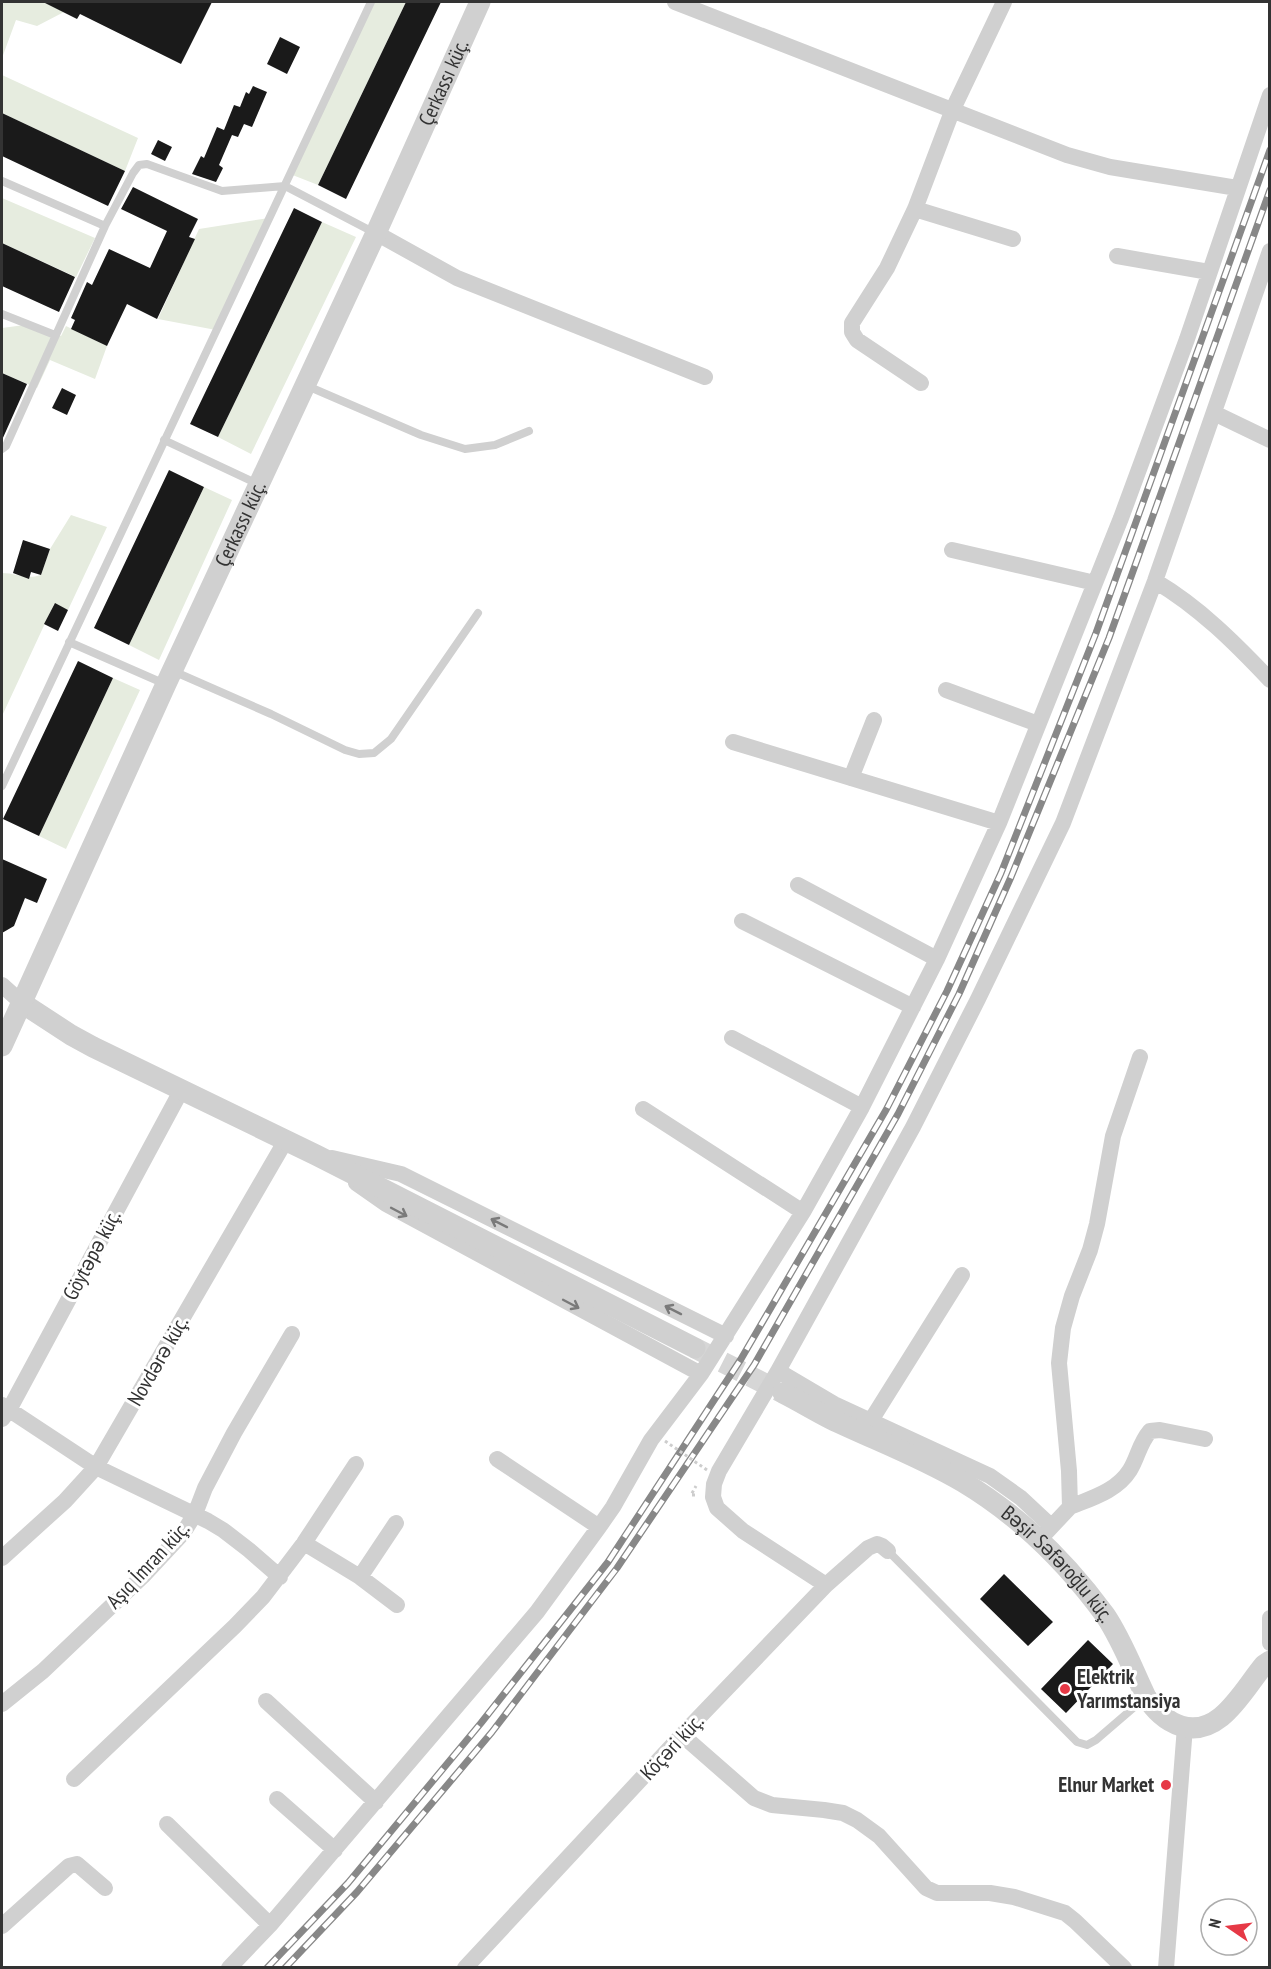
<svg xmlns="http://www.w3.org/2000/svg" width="1271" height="1969" viewBox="0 0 1271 1969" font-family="'PT Sans Narrow',sans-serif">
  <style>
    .green { fill: #e6ecdf }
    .building { fill: #1a1a1a }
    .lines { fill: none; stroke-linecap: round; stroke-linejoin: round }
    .tertiary-tunnel { stroke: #d6d6d6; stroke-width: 21; stroke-dasharray: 21 10; stroke-linecap: butt }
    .path { stroke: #cdcdcd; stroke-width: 3; stroke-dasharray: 3 3; stroke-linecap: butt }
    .service { stroke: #d0d0d0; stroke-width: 8 }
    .minor { stroke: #d0d0d0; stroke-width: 16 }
    .tertiary { stroke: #d0d0d0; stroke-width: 21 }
    .rail-casing { stroke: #888; stroke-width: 7 }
    .rail { stroke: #fff; stroke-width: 4.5; stroke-dasharray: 14; stroke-linecap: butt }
    .path-bridge { stroke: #cdcdcd; stroke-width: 3; stroke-dasharray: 3 3; stroke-linecap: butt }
    .oneway { stroke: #7a7a7a }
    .poi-dot { fill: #e63946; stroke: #fff; stroke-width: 2 }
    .labels { text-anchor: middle; stroke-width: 6; stroke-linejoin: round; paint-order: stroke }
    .street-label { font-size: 21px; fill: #333; stroke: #fff }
    .poi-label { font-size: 21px; font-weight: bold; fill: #333; stroke: #fff; text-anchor: start }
  </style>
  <rect width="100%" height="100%" fill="#fff"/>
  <path class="green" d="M2,2H48L47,3L64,12L37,26L16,20L2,58Z
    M371,2H406L318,185L290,174Z
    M2,75L138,138L125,171L2,113Z
    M2,198L95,238L76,277L2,243Z
    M269,218L216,330L158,319L199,229Z
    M322,222L356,237L251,454L218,437Z
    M32,324L61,336L66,326L107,346L95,379L50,360L37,388L2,373V328Z
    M204,487L232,500L159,660L129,645Z
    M71,515L107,527L68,610L54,604L2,716V573C17,573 25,580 41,575L50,549Z
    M113,678L140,690L66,849L39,836Z"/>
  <path class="building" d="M43,2H212L181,64L80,14L77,19Z
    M406,2H441L346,199L318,185Z
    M280,37L300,47L287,74L267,64Z
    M253,86L267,92L252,127L244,124L238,137L232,135L219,165L223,168L216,182L192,174L201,156L204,158L217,127L224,130L234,105L240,107L246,92L249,94Z
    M2,113L125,171L108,206L2,156Z
    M158,140L172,147L165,161L151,154Z
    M133,187L198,219L189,237L195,239L157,319L127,304L107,346L71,329L75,320L71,318L87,282L92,285L109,249L150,268L167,231L121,209Z
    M294,208L322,222L218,437L190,424Z
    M2,243L75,277L59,312L2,286Z
    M2,373L27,384L2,440Z
    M62,388L76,395L67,415L52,408Z
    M169,470L204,487L129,645L94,628Z
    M23,540L50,549L41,575L31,572L29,579L13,573Z
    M55,603L68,610L58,631L44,624Z
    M78,661L113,678L39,836L3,819Z
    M2,859L47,879L37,903L25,898L14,926L2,933Z
    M1004,1574L1053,1622L1028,1646L980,1599Z
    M1088,1640L1113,1664L1066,1713L1041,1689Z"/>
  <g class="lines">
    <path class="tertiary-tunnel" d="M695,1348L783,1393"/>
    <path class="path" d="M695,1495H691L696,1486"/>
    <path class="service" d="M2,181L105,226
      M2,314L55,335
      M305,385L421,435L465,449L495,445L529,431
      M164,440L258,484
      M2,449L6,446L105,226L133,173L139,165L147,164L222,191L285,186L375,233
      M69,642L165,684
      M173,671L271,714L345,750L359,754L374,753L391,739L478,613
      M2,786L371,2
      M888,1551L1077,1742L1087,1745L1096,1740L1146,1697"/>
    <path class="minor" d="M675,2L1067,155L1110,167L1237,188
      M915,209L1013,239
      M376,233L457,278L705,377
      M1117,256L1209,272
      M921,383L857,340L852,332V323L887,268L915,209L953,109L1004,2
      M1214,413L1270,440
      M952,550L1095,583
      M1155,581C1199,607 1235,643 1270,680
      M946,690L1038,724
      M733,742L999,823
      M851,778L874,720
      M798,885L937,959
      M742,921L913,1007
      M2,985L22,1003
      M732,1038L862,1107
      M643,1109L803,1212
      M332,1158L401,1174L726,1336
      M356,1183L386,1204L701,1374
      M778,1371L834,1404L990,1476L1021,1498L1051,1526
      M2,1405L96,1467L208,1521L223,1530L249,1550L280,1577
      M2,1419L9,1410L182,1089
      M870,1422L962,1275
      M497,1459L599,1527
      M1070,1507C1092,1498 1117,1491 1130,1470C1138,1457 1139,1444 1150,1431L1160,1430L1205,1439
      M1039,1540L1070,1507L1069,1471L1059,1363L1063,1328L1072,1296L1090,1250L1097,1224L1113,1136L1140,1057
      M304,1543L360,1577L397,1605
      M2,1558L65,1501L96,1467L286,1140
      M360,1577L396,1523
      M826,1585L743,1531L717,1508L713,1497L714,1484L719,1471L778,1371L913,1127L978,999L1063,823L1155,581L1270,251
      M1270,1618V1643
      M266,1701L376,1802
      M2,1704L43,1671L143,1576L183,1533L195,1514L205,1488L234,1433L292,1334
      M682,1735L754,1798L772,1805L824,1810L843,1813L857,1820L879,1836L926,1888L937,1893H990L1014,1897L1065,1913L1075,1921L1124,1968
      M74,1779L235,1626L263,1597L304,1543L356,1464
      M277,1799L335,1850
      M167,1824L270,1925
      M2,1926L69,1866L77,1864L105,1888
      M229,1968L270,1925L537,1612L599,1527L613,1507L651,1440L701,1374L803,1212L862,1107L937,959L999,823L1121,518L1187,339L1270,95
      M465,1968L682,1735L826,1585L868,1548L877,1544L882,1546L888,1551
      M1166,1968L1185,1727"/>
    <g class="tertiary">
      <path d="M22,1003L71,1035L93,1047L316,1155L695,1348"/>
      <path id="s1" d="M2,1046L166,684L376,233L480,2"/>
      <path id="s2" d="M783,1393C799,1401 815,1411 831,1419C875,1440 921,1457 963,1482C1018,1515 1067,1563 1105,1615C1122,1640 1133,1670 1146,1697C1155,1710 1165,1721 1181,1726C1220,1738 1243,1690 1264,1665L1270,1661"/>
    </g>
    <g class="rail-casing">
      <path id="rail" d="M267,1968L348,1883L481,1723L608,1562L741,1359L886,1110L947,991L1001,873L1096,633L1270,150
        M285,1968L357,1892L492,1732L617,1568L754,1365L898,1114L959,994L1011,877L1109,638L1270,190"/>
    </g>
    <use href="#rail" class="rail"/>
    <path class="path-bridge" d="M665,1441L707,1470"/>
  </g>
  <defs><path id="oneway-shaft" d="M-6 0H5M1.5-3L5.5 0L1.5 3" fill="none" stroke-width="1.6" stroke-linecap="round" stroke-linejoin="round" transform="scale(1.5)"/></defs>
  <g class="oneway">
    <use href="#oneway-shaft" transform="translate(399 1212) rotate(28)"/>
    <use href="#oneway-shaft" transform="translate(499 1223) rotate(-153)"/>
    <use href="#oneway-shaft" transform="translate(571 1304) rotate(28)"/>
    <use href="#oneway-shaft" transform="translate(673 1310) rotate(-153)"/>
  </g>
  <g class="poi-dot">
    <circle cx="1065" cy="1689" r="6"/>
    <circle cx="1166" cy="1785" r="6"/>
  </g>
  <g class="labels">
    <g class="street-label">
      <text dy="7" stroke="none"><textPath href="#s1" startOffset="1060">Çerkassı küç.</textPath></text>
      <text dy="7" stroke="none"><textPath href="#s1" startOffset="574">Çerkassı küç.</textPath></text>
      <text transform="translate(92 1255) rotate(-62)" y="7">Göytəpə küç.</text>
      <text transform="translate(158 1361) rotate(-60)" y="7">Novdərə küç.</text>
      <text transform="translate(148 1565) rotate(-47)" y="7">Aşıq İmran küç.</text>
      <text dy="7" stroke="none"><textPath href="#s2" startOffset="327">Bəşir Səfəroğlu küç.</textPath></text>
      <text transform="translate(672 1747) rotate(-47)" y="7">Köçəri küç.</text>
    </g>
    <g class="poi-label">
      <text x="1077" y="1684">Elektrik<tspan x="1077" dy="24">Yarımstansiya</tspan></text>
      <text x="1154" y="1792" text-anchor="end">Elnur Market</text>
    </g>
  </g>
  <rect width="1271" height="1969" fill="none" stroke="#333333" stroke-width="6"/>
  <g transform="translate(1229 1927) rotate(284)"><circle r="28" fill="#ffffff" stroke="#adadad" stroke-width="1.5"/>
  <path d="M0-4.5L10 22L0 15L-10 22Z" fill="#e63946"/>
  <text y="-9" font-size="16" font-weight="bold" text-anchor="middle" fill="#333333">N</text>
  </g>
</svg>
